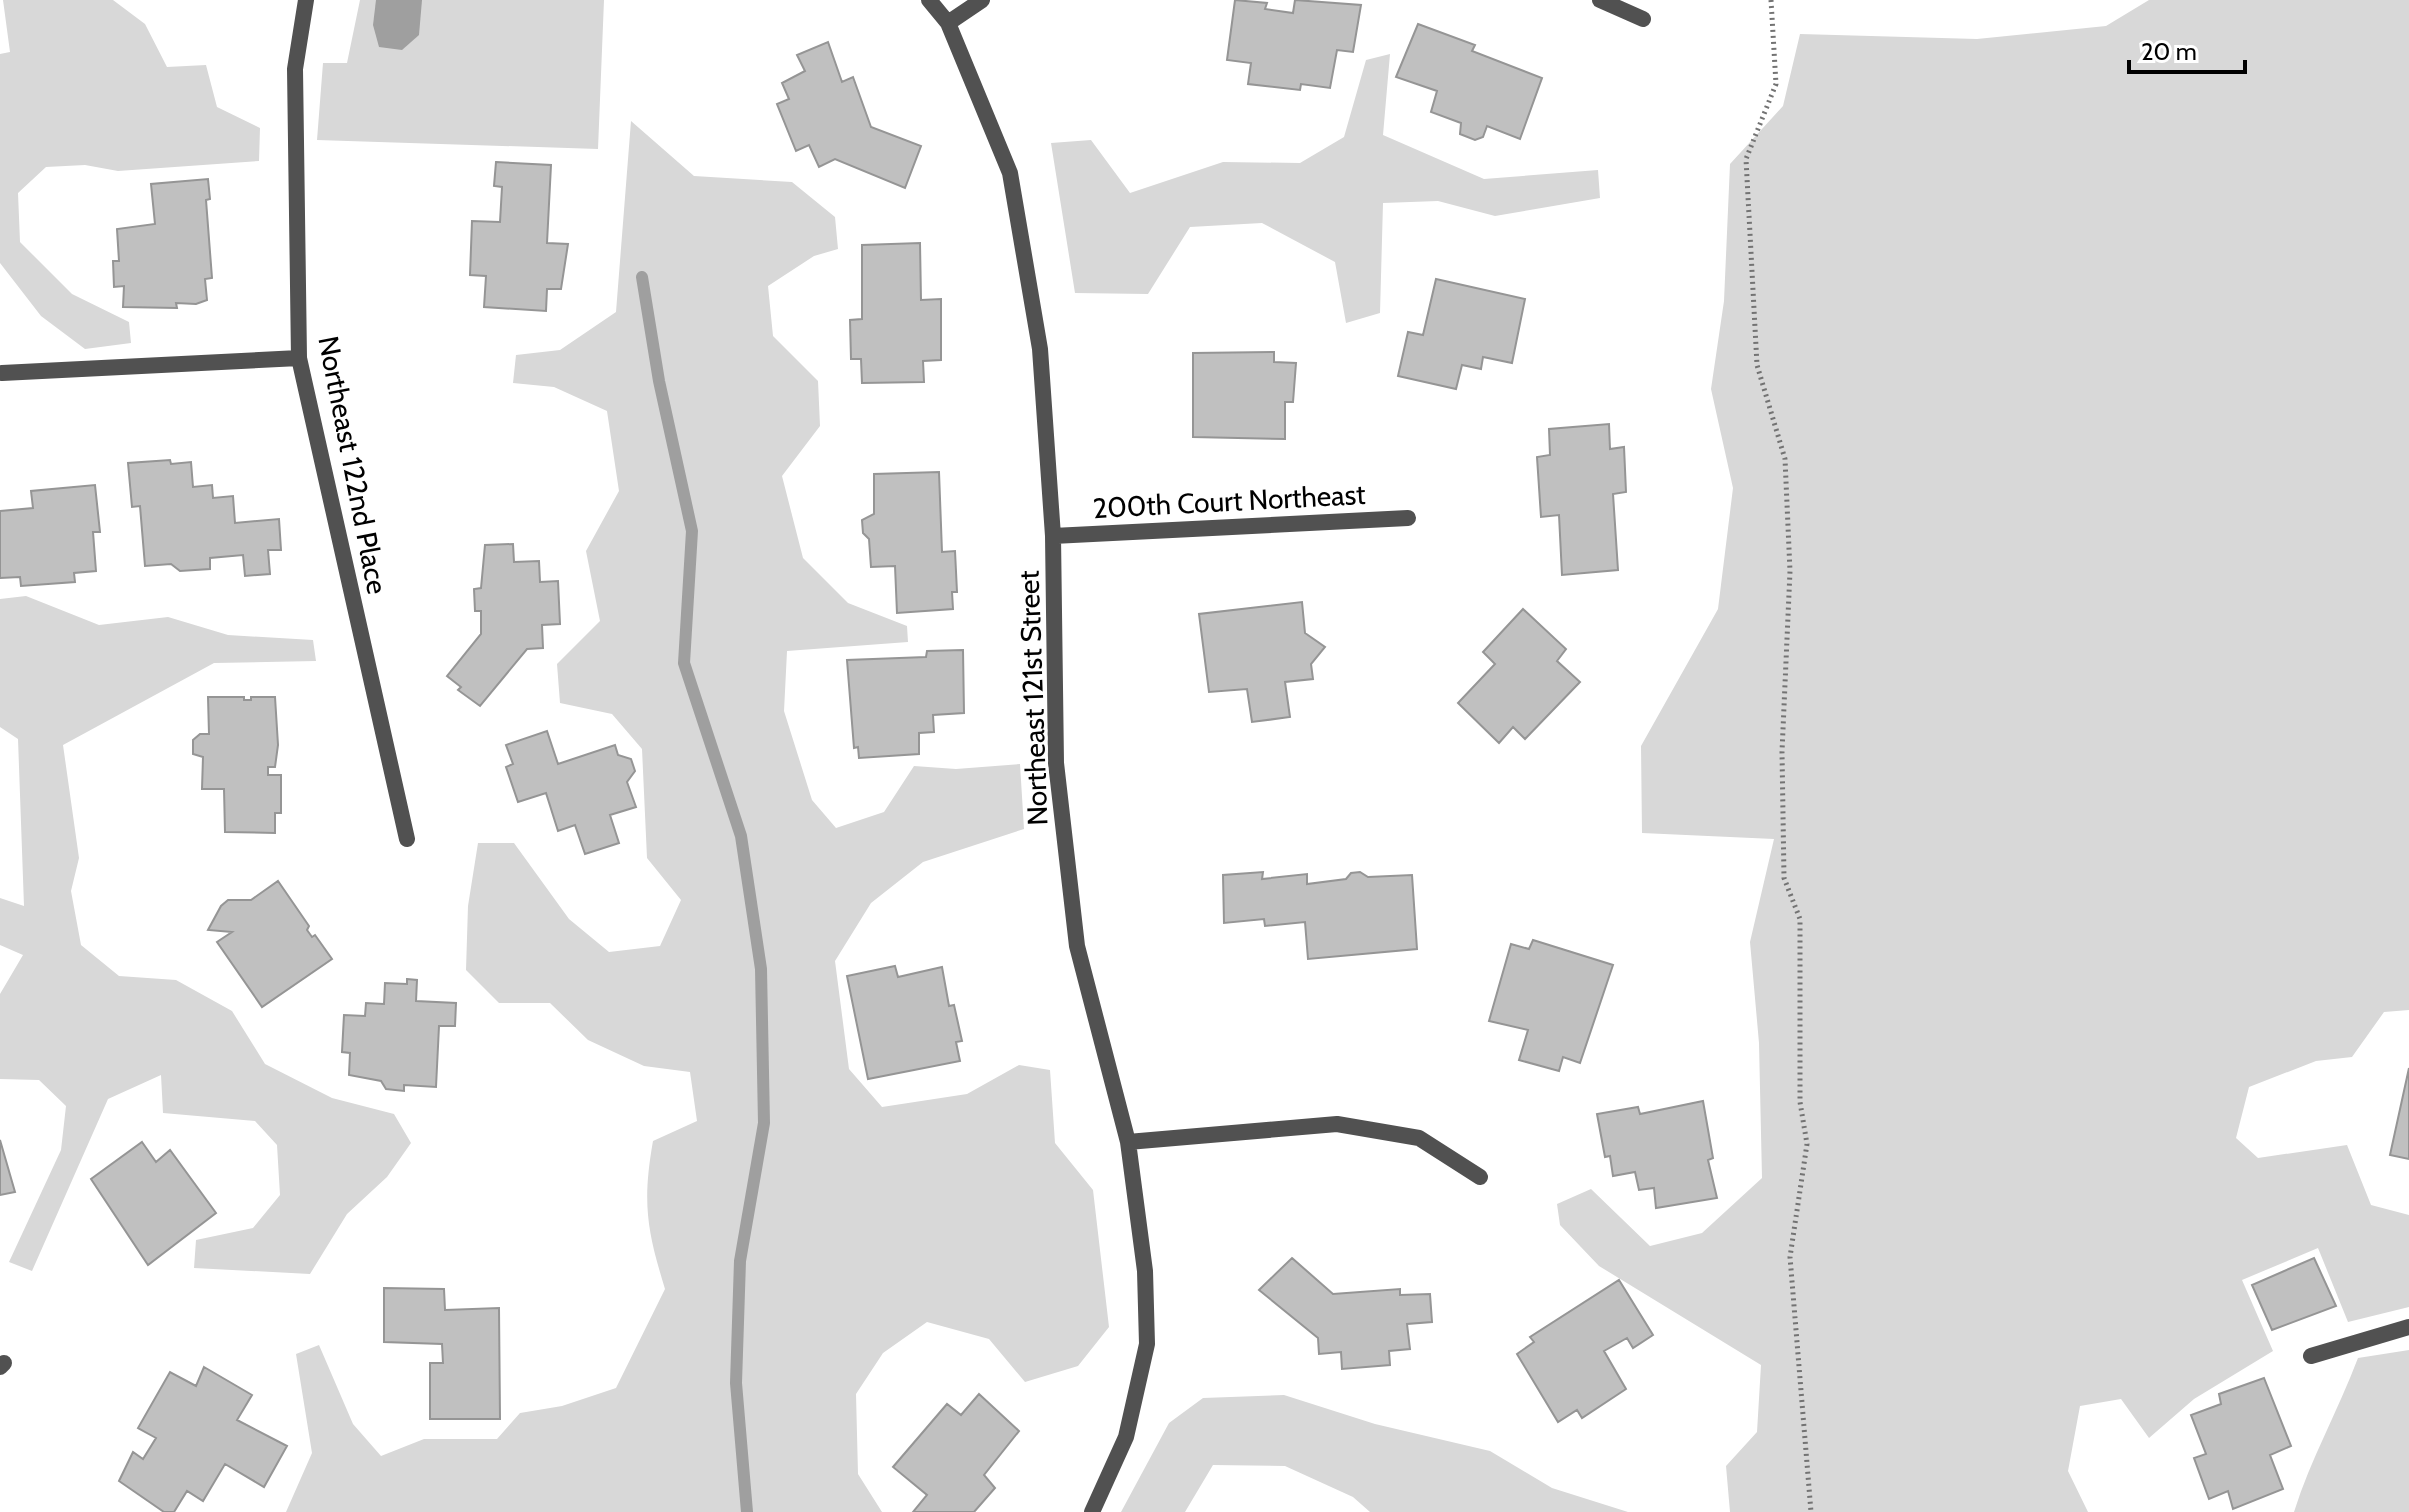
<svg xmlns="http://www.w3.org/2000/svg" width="2409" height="1512" viewBox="0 0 2409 1512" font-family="Cabin,sans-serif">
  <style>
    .green { fill: #d8d8d8 }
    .water { fill: #9f9f9f }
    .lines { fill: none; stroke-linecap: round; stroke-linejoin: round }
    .stream { stroke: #9f9f9f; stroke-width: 12 }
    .building { fill: #c0c0c0; stroke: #959595; stroke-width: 2 }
    .path { stroke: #737373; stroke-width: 5; stroke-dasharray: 2 4; stroke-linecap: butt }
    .street { stroke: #515151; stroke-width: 16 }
    .labels { text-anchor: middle; stroke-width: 6; stroke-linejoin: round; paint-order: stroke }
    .street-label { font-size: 28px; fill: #000; stroke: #fff }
  </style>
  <rect width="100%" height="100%" fill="#fff"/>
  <path class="green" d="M3,0H113L145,24L167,67L206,65L217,107L260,128L259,161L118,171L85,165L46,167L18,193L20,242L72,294L129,322L131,343L85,349L41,316L0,263V54L10,52Z
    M360,0H604L598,149L317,140L323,63H347Z
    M2149,0H2409V1010L2384,1012L2352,1057L2316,1061L2249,1087L2236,1138L2258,1158L2347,1145L2371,1205L2409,1215V1307L2348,1322L2318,1248L2242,1280L2273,1351L2194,1399L2149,1438L2121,1399L2080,1406L2068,1471L2088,1512H1730L1726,1466L1757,1432L1761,1365L1599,1266L1560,1225L1557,1204L1591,1189L1650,1246L1702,1233L1762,1178L1759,1043L1750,942L1774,839L1642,833L1641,746L1718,609L1733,488L1711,389L1724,301L1730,164L1783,106L1800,34L1977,39L2106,26Z
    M1390,54L1383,135L1484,179L1598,170L1600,198L1495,216L1438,201L1383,203L1380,313L1346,323L1335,262L1262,223L1190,227L1148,294L1075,293L1051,143L1091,140L1130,193L1223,162L1300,163L1344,137L1366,60Z
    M631,121L694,176L792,182L835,217L838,249L814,256L768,286L773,336L818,381L820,426L782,476L803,558L848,603L907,626L908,642L787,651L784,711L812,800L836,828L884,812L914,766L956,769L1020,764L1024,829L923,862L871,903L835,961L849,1069L882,1107L967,1094L1019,1065L1050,1070L1055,1143L1093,1190L1109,1327L1078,1366L1025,1382L989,1339L927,1322L883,1353L856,1394L858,1474L882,1512H286L312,1453L296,1354L319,1345L353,1424L381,1456L424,1439H497L520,1413L562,1406L616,1388L665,1289C647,1230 642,1203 653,1141L697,1121L690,1072L644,1066L588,1040L550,1003H499L466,970L468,906L478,843H514L569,919L609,952L660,946L681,900L647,858L642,749L612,714L560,703L557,664L600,621L586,551L619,491L607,411L554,387L513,383L516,355L560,350L616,312Z
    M26,596L99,625L168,617L228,635L313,640L316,661L214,663L63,745L79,858L71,891L81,945L119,976L176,980L232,1011L265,1064L332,1098L394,1114L411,1143L387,1177L347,1214L310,1274L194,1268L196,1240L253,1228L280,1195L277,1145L255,1121L163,1113L161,1075L108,1099L32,1271L9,1262L61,1150L66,1106L39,1080L0,1079V994L23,955L0,945V898L24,906L18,739L0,727V599Z
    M2409,1350V1512H2294C2311,1458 2338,1411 2358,1358Z
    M1284,1395L1375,1424L1490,1451L1552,1488L1628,1512H1370L1353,1497L1285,1466L1213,1465L1185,1512H1121L1169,1423L1203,1398Z"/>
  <path class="water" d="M376,0H422L419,35L402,50L379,47L373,25Z"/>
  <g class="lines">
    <path class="stream" d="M642,277L659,381L692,531L684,663L741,836L761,969L764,1123L740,1261L736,1383L747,1512"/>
  </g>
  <path class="building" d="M1235,0L1267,3L1265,9L1293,13L1295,0L1361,5L1353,52L1337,50L1330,88L1301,84L1300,90L1248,84L1251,63L1227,60Z
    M1418,24L1475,45L1472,51L1542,78L1520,139L1487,126L1483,137L1475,140L1460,134L1461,123L1431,112L1437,91L1396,77Z
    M828,42L842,82L853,77L871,127L921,146L905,188L835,159L819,167L809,145L796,151L777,104L789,99L782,83L805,71L797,55Z
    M496,162L551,165L547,243L568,244L561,289H547L546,311L484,307L486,276L470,275L472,221L500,222L502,187L494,186Z
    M208,179L210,199L206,200L212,278L205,279L207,300L196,304L176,303L177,308L123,307L124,286L114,287L113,261H119L117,229L155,224L151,184Z
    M920,243L921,300L941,299V360L923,361L924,382L862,383L861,359H851L850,320L862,319V245Z
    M1436,279L1525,299L1512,363L1483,357L1481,369L1462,365L1456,389L1398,376L1408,332L1423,335Z
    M1274,352V362L1296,363L1293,402H1285V439L1193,437V353Z
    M1609,424L1610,449L1624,447L1626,492L1613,494L1618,570L1562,575L1559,515L1541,517L1537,457L1550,455L1549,429Z
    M170,460L171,464L191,462L193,487L212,485L213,498L233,496L235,523L279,519L281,550H268L270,574L245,576L243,555L210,558V569L180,571L171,564L145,566L140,506L132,507L128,463Z
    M939,472L942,552L955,551L957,592H952L953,609L897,613L895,566L871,567L869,539L863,533L862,520L874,514V474Z
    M95,485L100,532H93L96,571L74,573L75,582L21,586L20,577L0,578V511L33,508L31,491Z
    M513,544L514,562L539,561L540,582L558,581L560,624L542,625L543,648L527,649L480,706L458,690L461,687L447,676L481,634V611H475L474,589L481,588L485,545Z
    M1302,602L1305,633L1325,647L1311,664L1313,679L1285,682L1290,717L1252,722L1247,689L1209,692L1199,614Z
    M1523,609L1566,649L1557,661L1580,682L1525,739L1513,727L1499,743L1458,703L1495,664L1483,652Z
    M963,650L964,713L933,715L934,732L919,733V754L859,758L858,747L854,748L847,660L926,657L927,651Z
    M208,697H244V700H251V697H275L278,745L275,767H268V775H281V813H275V833L225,832L224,789H202L203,757L193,754V740L200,734H209Z
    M547,731L558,764L615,745L618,755L631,759L635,771L627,782L636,807L610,815L619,843L585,854L575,825L558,831L546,793L518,802L506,767L513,764L506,745Z
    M1263,872L1262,879L1307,874V884L1346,879L1351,873L1360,872L1368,877L1412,875L1417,949L1308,959L1305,922L1265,926L1264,919L1224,923L1223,875Z
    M278,881L309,926L307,930L312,937L315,935L332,959L262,1007L217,942L232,932L208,930L221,906L228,900H251Z
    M1533,940L1613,965L1580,1063L1563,1057L1559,1071L1519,1060L1528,1030L1489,1021L1511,944L1529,949Z
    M895,966L898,977L942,967L949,1006L954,1005L962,1041L956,1042L960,1061L868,1079L847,976Z
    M407,979L417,980L416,1001L456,1003L455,1026H439L436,1087L404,1085V1091L386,1089L381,1081L349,1075L350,1053L342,1052L344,1015L365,1016L366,1003L384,1004L385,983L407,984Z
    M2409,1068V1159L2390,1155Z
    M1703,1101L1713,1158L1708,1160L1717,1198L1656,1208L1654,1188L1639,1190L1635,1172L1613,1176L1610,1156L1605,1157L1597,1114L1638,1107L1640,1114Z
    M0,1140L15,1192L0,1195Z
    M142,1142L156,1162L170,1150L216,1213L148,1265L91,1179Z
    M1292,1258L1333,1294L1400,1289V1295L1430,1294L1432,1322L1407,1324L1410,1349L1389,1351L1390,1365L1342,1369L1341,1352L1319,1354L1318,1338L1259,1290Z
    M2314,1258L2336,1306L2272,1330L2252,1285Z
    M1619,1280L1653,1335L1633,1348L1627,1338L1604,1351L1626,1389L1582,1418L1577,1410L1558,1422L1517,1354L1534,1342L1530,1337Z
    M384,1288L444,1289L445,1310L499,1308L500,1419H430V1363H443L442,1344L384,1342Z
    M204,1367L252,1395L237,1420L287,1446L264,1487L225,1464L203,1501L187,1491L174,1512H164L119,1481L133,1452L143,1459L156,1438L138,1428L170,1372L196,1386Z
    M2264,1378L2291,1446L2270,1455L2283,1489L2233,1509L2228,1491L2209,1499L2194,1458L2206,1454L2191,1415L2221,1404L2219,1394Z
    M979,1394L1019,1431L984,1475L995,1488L974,1512H913L927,1495L893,1467L947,1404L961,1415Z"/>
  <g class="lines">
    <path class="path" d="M1771,0L1776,84L1746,159L1757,365L1785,459L1790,571L1782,752L1784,878L1800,919V1102L1807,1144L1790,1257L1811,1512"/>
    <path class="street" d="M306,0L295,69L299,358L407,839
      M929,0L948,23L1010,173L1040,349L1053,536L1056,763L1077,946L1128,1142L1145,1271L1147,1344L1126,1437L1092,1512
      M1600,0L1643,19
      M948,23L982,0
      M2,373L299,358
      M1053,536L1408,518
      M1128,1142L1337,1124L1419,1138L1480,1177
      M2311,1356L2409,1327
      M0,1367L4,1363"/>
  </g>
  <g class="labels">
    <g class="street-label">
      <text transform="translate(353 465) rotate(79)" y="10">Northeast 122nd Place</text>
      <text transform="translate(1229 501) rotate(-3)" y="10">200th Court Northeast</text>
      <text transform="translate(1033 698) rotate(-92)" y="10">Northeast 121st Street</text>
    </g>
  </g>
  <path d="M2129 60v12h116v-12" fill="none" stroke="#000000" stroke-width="4"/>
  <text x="2141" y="60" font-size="24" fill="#000000" stroke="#ffffff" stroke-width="6" paint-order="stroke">20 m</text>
</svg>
